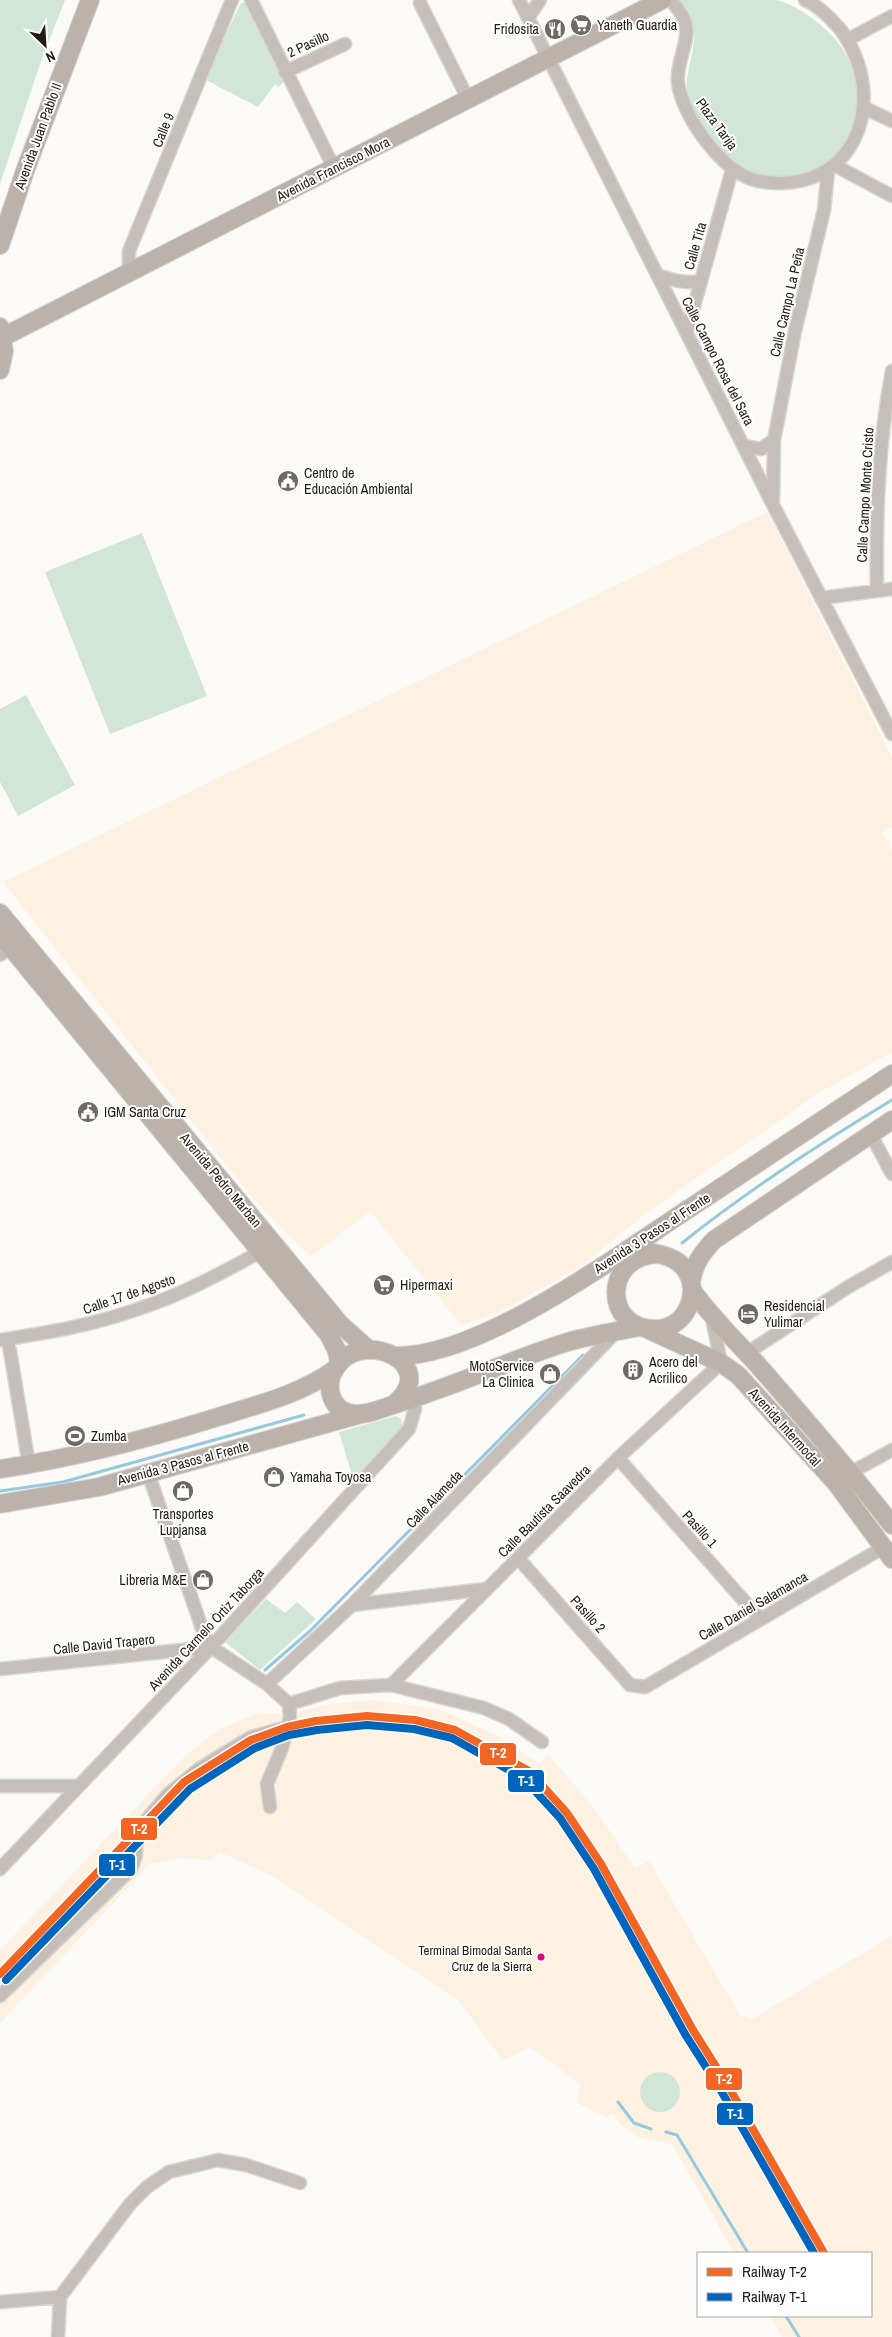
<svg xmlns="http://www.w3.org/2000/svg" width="892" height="2337" viewBox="0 0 892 2337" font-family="'Archivo Narrow',sans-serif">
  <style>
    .built { fill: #fdf1e2 }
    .green { fill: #d2e6d7 }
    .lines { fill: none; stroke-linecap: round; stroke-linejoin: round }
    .stream { stroke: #95c9dd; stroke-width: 3 }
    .street-casing { stroke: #d8d6d3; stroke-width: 15 }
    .secondary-casing { stroke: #d8d6d3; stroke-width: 20 }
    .street { stroke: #c6beb8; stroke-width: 12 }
    .secondary { stroke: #bbb3ab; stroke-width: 18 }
    .rail-1-casing { stroke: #fff; stroke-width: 11 }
    .rail-2-casing { stroke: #fff; stroke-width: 11 }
    .rail-1 { stroke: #f26522; stroke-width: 8 }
    .rail-2 { stroke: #0065bd; stroke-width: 8 }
    .bus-dot { fill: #e5007d; stroke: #fff; stroke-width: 2 }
    .labels { text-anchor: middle; stroke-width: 4; stroke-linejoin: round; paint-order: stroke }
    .bus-label { font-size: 13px; fill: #221b12; stroke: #fff; text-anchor: end }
    .poi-label { font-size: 14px; fill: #221b12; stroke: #fff; text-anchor: start }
    .street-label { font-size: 14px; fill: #221b12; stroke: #fff }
    .line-badge { stroke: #fff; stroke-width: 2 }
    .badge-label { font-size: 14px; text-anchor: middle; font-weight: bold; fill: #fff }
  </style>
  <rect width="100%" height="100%" fill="#fcfaf7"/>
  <path class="built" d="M767,512L892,757V827L882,832L892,850V1052L822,1091L653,1208L578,1268L499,1312L461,1325L370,1211L314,1255H309L254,1200L3,882Z
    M370,1700L439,1709L498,1736L539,1763L549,1755L594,1808L635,1868L649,1861L740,2015L752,2019L892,1936V2337H782L770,2316H871V2253H734L672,2144L637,2137L622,2126L613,2113L606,2117L577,2103L580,2084L530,2047L503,2061L459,2001L272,1876L220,1852L212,1860L179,1858L150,1864L0,2023V1950L187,1754L220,1729L255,1714L291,1713L332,1704Z"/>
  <path class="green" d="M0,0H65L40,64L0,184Z
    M676,0C699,0 722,0 745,0C754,0 766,0 775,0C792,3 811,16 824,28C883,79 864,178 778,177C760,177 743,172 730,159C716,147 692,115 688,97C682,73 699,48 693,26C690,17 682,7 676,0Z
    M241,3H245L284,81L279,87L275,84L258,107L204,79Z
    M142,533L207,696L110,734L45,572Z
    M26,695L75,785L18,816L0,782V709Z
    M396,1416L401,1419L403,1431L355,1485L339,1432Z
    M266,1599L285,1613L297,1602L316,1619L260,1670L225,1642Z
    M640 2092a20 20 0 1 1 40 0a20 20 0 1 1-40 0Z"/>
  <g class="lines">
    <path class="stream" d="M682,1243C748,1190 819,1144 892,1100
      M0,1491L63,1482L304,1415
      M265,1670L311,1630L583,1355
      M618,2102L634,2123L651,2129
      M666,2132L677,2135L748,2253
      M786,2316L799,2337"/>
    <g class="street-casing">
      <path id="street" d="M251,0L334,168
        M519,0L773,505L892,734
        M671,0C677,8 685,17 686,26C689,43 676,63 678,82C681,115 724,175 758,181C855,198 892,100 840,29C830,18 819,6 805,0
        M420,3L468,99
        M528,18L540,0
        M849,39L892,16
        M285,72L345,44
        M867,109L892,121
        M836,166L892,196
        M132,271L129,265V251L232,0
        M657,275C673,280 684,284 701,281
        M687,331L732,170
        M745,446L761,449L774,440
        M773,501L774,440L795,331L824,210L828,171
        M877,590C876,517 878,444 892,371
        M821,598L892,589
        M0,955L10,947
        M870,1133L892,1174
        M8,1339L29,1465
        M0,1340C47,1333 93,1325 138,1309C181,1295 220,1274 260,1252
        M747,1353L848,1287L892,1262
        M618,1458L760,1619
        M852,1472L892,1450
        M148,1473L203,1631L211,1647
        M518,1558L630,1685L645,1687L884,1547
        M352,1605L486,1589
        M211,1647L267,1684L289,1704L290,1717L282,1748L267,1784L270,1807
        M0,1669L211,1647
        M267,1684L352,1605L617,1331
        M391,1685L618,1458L721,1363L712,1318
        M289,1704L340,1688L391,1685L484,1708L509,1719L542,1742
        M0,1786H77
        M0,1869L211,1647L409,1429L415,1409L414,1399
        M0,1996L131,1869L136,1855L137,1831L167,1795L199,1769L251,1737L287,1727
        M0,2302L60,2297
        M58,2337L60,2297L130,2204L147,2187L169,2172L218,2160L246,2165L300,2183"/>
    </g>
    <g class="secondary-casing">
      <path id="secondary" d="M0,245L26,168L90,0
        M0,327L4,351L0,370
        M3,337L662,0
        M0,913L340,1324L369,1350
        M0,934L329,1335L337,1351L339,1363
        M627,1250C643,1252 664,1252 678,1262C705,1282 690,1329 656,1329C603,1330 602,1256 658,1254
        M691,1282C694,1264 701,1254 714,1240L892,1120
        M692,1290C712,1318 734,1339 757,1364C803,1417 849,1469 892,1525
        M649,1330L721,1363L738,1375L836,1483L892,1559
        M396,1356C481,1357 618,1255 690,1208C757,1163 825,1119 892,1074
        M393,1405C444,1365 361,1325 335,1369C324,1386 331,1413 355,1414C369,1415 385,1407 399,1403C453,1386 505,1363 558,1345C584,1336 613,1332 640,1327
        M0,1469C74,1458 147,1439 218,1417C259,1404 299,1395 334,1370
        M0,1504L99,1487L361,1414"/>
    </g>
    <use href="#street" class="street"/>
    <use href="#secondary" class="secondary"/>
    <g class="rail-1-casing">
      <path id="rail-1" d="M0,1974L184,1782L251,1740L287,1727L316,1721L367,1716L415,1720L455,1730L529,1771L567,1813L601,1864L693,2030L727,2084L824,2253"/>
    </g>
    <g class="rail-2-casing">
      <path id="rail-2" d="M6,1980L190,1789L255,1748L289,1735L317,1730L367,1725L414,1729L452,1738L523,1778L560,1818L594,1869L685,2034L720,2089L814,2253"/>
    </g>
    <use href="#rail-1" class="rail-1"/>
    <use href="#rail-2" class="rail-2"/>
  </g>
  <defs>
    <g id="supermarket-disc" transform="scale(1.125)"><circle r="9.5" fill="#6e6962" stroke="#fff"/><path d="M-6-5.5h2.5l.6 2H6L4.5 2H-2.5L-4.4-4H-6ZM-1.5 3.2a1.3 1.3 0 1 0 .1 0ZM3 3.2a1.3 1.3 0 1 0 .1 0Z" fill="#fff"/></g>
    <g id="restaurant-disc" transform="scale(1.125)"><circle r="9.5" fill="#6e6962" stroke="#fff"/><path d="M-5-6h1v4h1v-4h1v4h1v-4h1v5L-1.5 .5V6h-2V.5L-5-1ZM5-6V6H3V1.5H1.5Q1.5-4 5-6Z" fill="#fff"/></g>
    <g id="civic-disc" transform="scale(1.125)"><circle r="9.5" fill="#6e6962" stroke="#fff"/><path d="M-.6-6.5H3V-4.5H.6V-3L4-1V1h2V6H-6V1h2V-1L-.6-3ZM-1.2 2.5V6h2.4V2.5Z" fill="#fff"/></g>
    <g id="hotel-disc" transform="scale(1.125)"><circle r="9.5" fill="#6e6962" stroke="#fff"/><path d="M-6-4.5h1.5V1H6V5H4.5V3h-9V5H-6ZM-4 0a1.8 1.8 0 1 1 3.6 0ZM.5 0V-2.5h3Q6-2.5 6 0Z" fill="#fff"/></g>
    <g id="building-disc" transform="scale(1.125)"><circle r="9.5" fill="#6e6962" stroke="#fff"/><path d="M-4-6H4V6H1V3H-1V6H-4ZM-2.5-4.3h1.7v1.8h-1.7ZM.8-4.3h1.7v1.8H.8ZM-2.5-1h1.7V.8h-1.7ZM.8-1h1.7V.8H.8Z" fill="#fff"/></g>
    <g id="shop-disc" transform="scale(1.125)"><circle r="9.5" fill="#6e6962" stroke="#fff"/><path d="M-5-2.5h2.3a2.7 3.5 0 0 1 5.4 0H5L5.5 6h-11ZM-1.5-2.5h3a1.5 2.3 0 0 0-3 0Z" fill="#fff"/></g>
    <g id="stadium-disc" transform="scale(1.125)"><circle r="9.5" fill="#6e6962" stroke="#fff"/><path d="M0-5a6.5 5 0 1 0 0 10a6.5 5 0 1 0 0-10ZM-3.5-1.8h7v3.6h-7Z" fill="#fff"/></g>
  </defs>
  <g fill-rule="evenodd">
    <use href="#supermarket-disc" x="581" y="25"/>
    <use href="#restaurant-disc" x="555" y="29"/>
    <use href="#civic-disc" x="288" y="481"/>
    <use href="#civic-disc" x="88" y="1112"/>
    <use href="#supermarket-disc" x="384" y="1285"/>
    <use href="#hotel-disc" x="748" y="1314"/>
    <use href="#building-disc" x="633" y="1370"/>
    <use href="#shop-disc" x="550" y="1374"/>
    <use href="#stadium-disc" x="75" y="1436"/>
    <use href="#shop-disc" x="274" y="1477"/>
    <use href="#shop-disc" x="183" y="1491"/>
    <use href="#shop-disc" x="203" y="1580"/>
  </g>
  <circle class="bus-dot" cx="541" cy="1957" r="4.5"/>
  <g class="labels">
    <g class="bus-label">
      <text x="532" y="1955">Terminal Bimodal Santa<tspan x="532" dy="16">Cruz de la Sierra</tspan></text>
    </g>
    <g class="poi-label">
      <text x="597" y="30">Yaneth Guardia</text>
      <text x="539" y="34" text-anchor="end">Fridosita</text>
      <text x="304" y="478">Centro de<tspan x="304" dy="16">Educación Ambiental</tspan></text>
      <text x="104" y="1117">IGM Santa Cruz</text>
      <text x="400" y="1290">Hipermaxi</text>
      <text x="764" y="1311">Residencial<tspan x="764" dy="16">Yulimar</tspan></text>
      <text x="649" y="1367">Acero del<tspan x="649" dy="16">Acrilico</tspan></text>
      <text x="534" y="1371" text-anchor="end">MotoService<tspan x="534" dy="16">La Clinica</tspan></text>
      <text x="91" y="1441">Zumba</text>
      <text x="290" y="1482">Yamaha Toyosa</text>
      <text x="183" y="1519" text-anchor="middle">Transportes<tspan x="183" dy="16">Lupjansa</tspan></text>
      <text x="187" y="1585" text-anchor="end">Libreria M&amp;E</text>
    </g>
    <g class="street-label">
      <text transform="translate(308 44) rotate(-25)" y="5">2 Pasillo</text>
      <text transform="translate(717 124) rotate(54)" y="5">Plaza Tarija</text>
      <text transform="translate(163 130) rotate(-68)" y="5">Calle 9</text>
      <text transform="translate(38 136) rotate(-70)" y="5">Avenida Juan Pablo II</text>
      <text transform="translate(333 169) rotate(-27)" y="5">Avenida Francisco Mora</text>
      <text transform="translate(695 246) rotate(-74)" y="5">Calle Tita</text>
      <text transform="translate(787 302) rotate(-77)" y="5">Calle Campo La Peña</text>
      <text transform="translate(718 361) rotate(63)" y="5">Calle Campo Rosa del Sara</text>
      <text transform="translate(865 495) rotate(-87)" y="5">Calle Campo Monte Cristo</text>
      <text transform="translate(221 1180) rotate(50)" y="5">Avenida Pedro Marban</text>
      <text transform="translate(652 1233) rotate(-33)" y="5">Avenida 3 Pasos al Frente</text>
      <text transform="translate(129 1294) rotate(-19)" y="5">Calle 17 de Agosto</text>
      <text transform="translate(785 1427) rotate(48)" y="5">Avenida Intermodal</text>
      <text transform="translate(183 1463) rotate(-15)" y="5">Avenida 3 Pasos al Frente</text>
      <text transform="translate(434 1499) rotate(-46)" y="5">Calle Alameda</text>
      <text transform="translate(544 1511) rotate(-45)" y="5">Calle Bautista Saavedra</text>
      <text transform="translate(700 1529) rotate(48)" y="5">Pasillo 1</text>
      <text transform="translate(753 1606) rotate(-30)" y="5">Calle Daniel Salamanca</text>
      <text transform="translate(588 1614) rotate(48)" y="5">Pasillo 2</text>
      <text transform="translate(206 1629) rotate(-47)" y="5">Avenida Carmelo Ortiz Taborga</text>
      <text transform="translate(104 1644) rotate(-6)" y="5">Calle David Trapero</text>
    </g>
  </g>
  <g class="line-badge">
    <rect x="479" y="1742" width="38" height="24" rx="5" fill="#f26522"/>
    <rect x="507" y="1769" width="38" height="24" rx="5" fill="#0065bd"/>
    <rect x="120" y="1817" width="38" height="24" rx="5" fill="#f26522"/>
    <rect x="98" y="1853" width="38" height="24" rx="5" fill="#0065bd"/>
    <rect x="705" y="2067" width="38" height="24" rx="5" fill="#f26522"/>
    <rect x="716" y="2102" width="38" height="24" rx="5" fill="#0065bd"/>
  </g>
  <g class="badge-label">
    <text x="498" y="1758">T-2</text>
    <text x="526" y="1786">T-1</text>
    <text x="139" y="1834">T-2</text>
    <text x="117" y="1870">T-1</text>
    <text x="724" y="2084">T-2</text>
    <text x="735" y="2119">T-1</text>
  </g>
  <rect x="697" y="2252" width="175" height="65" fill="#ffffff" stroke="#a7a4a0"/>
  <rect x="707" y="2268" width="25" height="8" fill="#f26522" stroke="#a7a4a0"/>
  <text x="742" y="2277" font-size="15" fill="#221b12">Railway T-2</text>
  <rect x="707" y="2293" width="25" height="8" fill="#0065bd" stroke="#a7a4a0"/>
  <text x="742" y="2302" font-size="15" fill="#221b12">Railway T-1</text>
  <g transform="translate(45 45) rotate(155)" stroke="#ffffff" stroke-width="4" paint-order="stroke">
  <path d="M0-4L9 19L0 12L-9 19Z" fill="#221b12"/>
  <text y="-8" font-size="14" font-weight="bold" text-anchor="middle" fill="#221b12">N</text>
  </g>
</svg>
